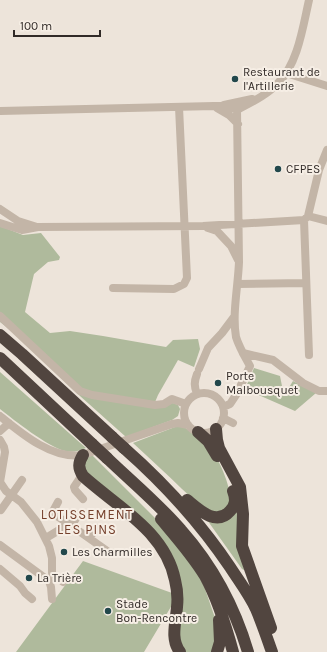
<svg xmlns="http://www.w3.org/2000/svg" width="327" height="652" viewBox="0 0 327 652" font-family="Karla,sans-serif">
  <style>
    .green { fill: #afba9c }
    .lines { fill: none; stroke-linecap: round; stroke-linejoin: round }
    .minor { stroke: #c3b5a7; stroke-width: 8 }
    .highway { stroke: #51453f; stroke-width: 12 }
    .highway-bridge { stroke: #51453f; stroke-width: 12 }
    .poi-dot { fill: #22484c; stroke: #f6eee5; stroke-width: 1.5 }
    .labels { text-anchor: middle; stroke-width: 4; stroke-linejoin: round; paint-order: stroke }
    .poi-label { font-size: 12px; fill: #312a27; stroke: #f6eee5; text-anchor: start }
    .neighbourhood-label { font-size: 13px; letter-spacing: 1px; fill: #743f2b; stroke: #f6eee5 }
  </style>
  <rect width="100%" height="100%" fill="#ede4da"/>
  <path class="green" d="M0,226L23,235L41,233L60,257L59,260L48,262L34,274L25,312L50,333L70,331L103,336L166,347L173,340L198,339L200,349L194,367L178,360L158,395L153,407L173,403L178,405L180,409L178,416L172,420L126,437L80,396L13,332L0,322Z
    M254,368L280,376L282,386L288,389L293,381L316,393L295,411L245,389Z
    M0,372L86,448C79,451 72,453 65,451C48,447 14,420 0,409Z
    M182,425C189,432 203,438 209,445C217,456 242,503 223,511C218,512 213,512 208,510C199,506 190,496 182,489C166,473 149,458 133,443L175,427Z
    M92,455L165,528L189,558L204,586L214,615L217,626L213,650L211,652H184L180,648L175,564L83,470L86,459Z
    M238,510L244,570L242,569L205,517Z
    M83,561L172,593V605L144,652H16Z"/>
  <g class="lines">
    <path class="minor" d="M286,73L327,86
      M224,105L252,99
      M217,108L229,115L238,124
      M237,110L239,262C238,287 232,314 236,337C239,347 245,357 250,366L240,387
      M237,110C252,102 267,95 278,83C298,64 303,26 309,0
      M0,111L214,106H228L237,110
      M0,209L18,221L37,227
      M308,216L327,221
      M304,220L309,355
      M0,223L22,230L38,227L203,226L304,220L308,216L319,170L327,150
      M208,228L217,231L231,246L238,260
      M238,284L306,283
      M113,288L174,289L184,284L187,278L179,107
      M0,316L80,391L92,395L155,405L164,404L172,399L186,404
      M243,353L273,360L303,383L319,391H327
      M199,369L208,348L222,333L234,317
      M197,374C194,382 194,386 197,394
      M184 413a20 20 0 1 1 40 0a20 20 0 1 1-40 0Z
      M223,407L230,404L238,392
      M0,416C22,434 53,460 83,455L172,424L178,423L188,425
      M223,418L233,423
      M0,431L9,423
      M0,440L4,447L5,452L0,482L6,491L21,502L37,522L49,546L52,558V573L63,582
      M83,499L75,490L74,487L80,478L83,476
      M58,502L52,513L69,524
      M1,510L22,480
      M71,526L79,514
      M46,538L69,524L110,553
      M89,538L97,528
      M0,545L49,581L51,587L52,599
      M0,569L20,586L25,593L32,599"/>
    <path class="highway" d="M0,335L22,354L112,437
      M0,358L92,444
      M216,429L217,440L219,448L240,487L243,514L242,546L271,628
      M198,432L208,441L217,456
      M124,448C166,485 199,521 230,567C239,581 249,594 256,609C262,623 267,638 272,652
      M83,455C78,463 78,468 83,476C117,507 165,531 175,580C177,588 178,598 177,607C176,622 170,639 180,652
      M107,458C132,482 159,504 181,530C212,565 235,608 248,652
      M187,500C198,509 216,527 230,511C236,505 236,499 233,491
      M161,519C177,538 193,556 205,576C218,600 226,626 233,652
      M217,652L220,642L219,620"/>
    <path class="highway-bridge" d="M112,437L124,448
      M92,444L107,458"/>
  </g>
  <g class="poi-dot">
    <circle cx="235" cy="79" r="4"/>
    <circle cx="278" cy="169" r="4"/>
    <circle cx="218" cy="383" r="4"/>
    <circle cx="64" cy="552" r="4"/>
    <circle cx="29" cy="578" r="4"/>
    <circle cx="108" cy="611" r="4"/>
  </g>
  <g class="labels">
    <g class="poi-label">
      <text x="243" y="76">Restaurant de<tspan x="243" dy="14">l'Artillerie</tspan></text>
      <text x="286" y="173">CFPES</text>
      <text x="226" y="380">Porte<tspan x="226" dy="14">Malbousquet</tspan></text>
      <text x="72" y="556">Les Charmilles</text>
      <text x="37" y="582">La Trière</text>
      <text x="116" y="608">Stade<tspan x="116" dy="14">Bon-Rencontre</tspan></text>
    </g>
    <g class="neighbourhood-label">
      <text x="87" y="519">LOTISSEMENT<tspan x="87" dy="15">LES PINS</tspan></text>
    </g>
  </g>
  <path d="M14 30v6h86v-6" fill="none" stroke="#312a27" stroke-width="2"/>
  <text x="20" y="30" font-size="12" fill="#312a27" stroke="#f6eee5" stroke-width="3" paint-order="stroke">100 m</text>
</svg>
